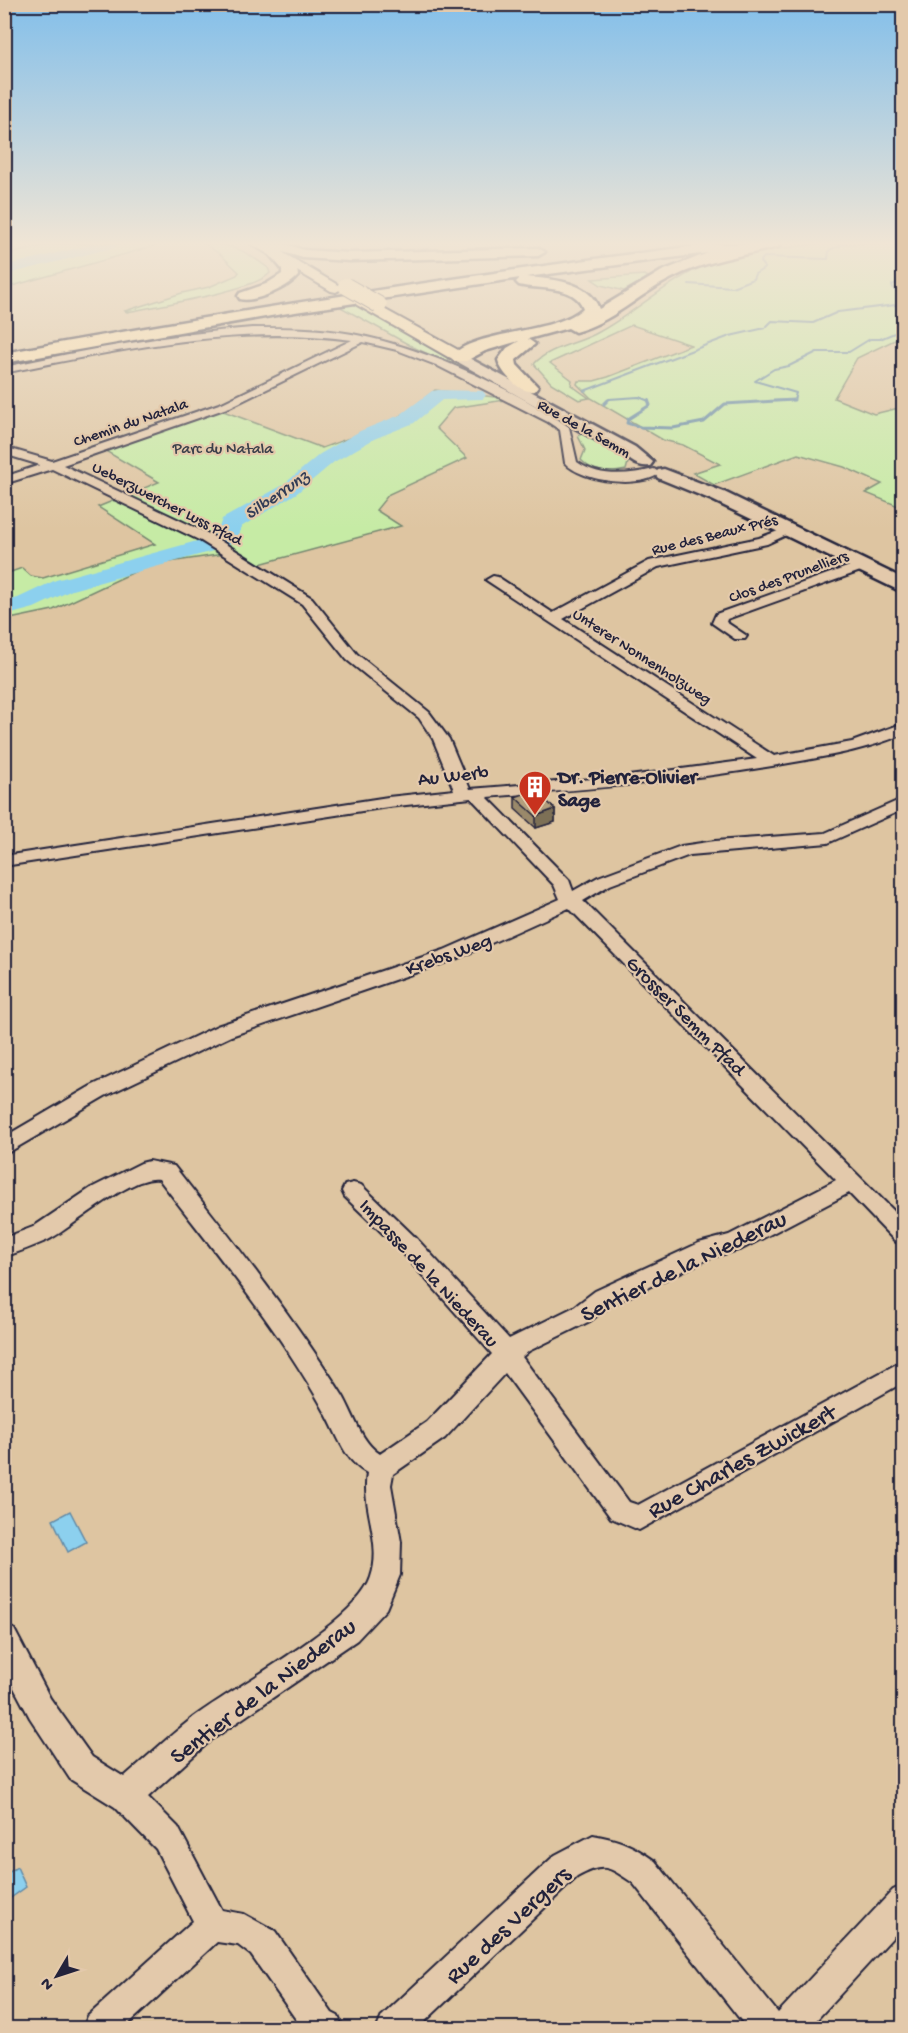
<svg xmlns="http://www.w3.org/2000/svg" width="908" height="2033" viewBox="0 0 908 2033" font-family="'Gochi Hand',sans-serif">
  <style>
    .green { fill: #c6eba5; stroke: #748670; stroke-width: 1.5 }
    .water { fill: #8cd0ee; stroke: #628aa6; stroke-width: 1.5 }
    .lines { fill: none; stroke-linecap: round; stroke-linejoin: round }
    .stream-far1 { stroke: #628aa6; stroke-width: 2 }
    .stream { stroke: #628aa6; stroke-width: 3 }
    .river { fill: #8cd0ee; fill-rule: evenodd }
    .street-casing { stroke: #22223b; stroke-width: 4 }
    .secondary-casing { stroke: #22223b; stroke-width: 5 }
    .primary-casing { stroke: #22223b; stroke-width: 4 }
    .highway-casing { stroke: #22223b; stroke-width: 5 }
    .street { fill: #e3c9ab; fill-rule: evenodd }
    .secondary { fill: #e3c9ab; fill-rule: evenodd }
    .primary { fill: #faddab; fill-rule: evenodd }
    .highway { fill: #faddab; fill-rule: evenodd }
    .primary-bridge-casing { stroke: #22223b; stroke-width: 18; stroke-linecap: butt }
    .primary-bridge { stroke: #faddab; stroke-width: 16 }
    .wall { fill: #9a896b; stroke: #22223b; stroke-width: 1.5 }
    .shaded-wall { fill: #7d6f57; stroke: #22223b; stroke-width: 1.5 }
    .building { fill: #b39f7c; stroke: #22223b; stroke-width: 1.5 }
    .labels { text-anchor: middle; stroke-width: 4.5; stroke-linejoin: round; paint-order: stroke }
    .far-street-label { font-size: 16px; fill: #22223b; stroke: #e3c9ab }
    .far-park-label { font-size: 16px; fill: #3b404b; stroke: #e3c9ab }
    .far-water-label { font-size: 18px; font-style: italic; fill: #323c56; stroke: #e3c9ab }
    .street-label { font-size: 20px; fill: #22223b; stroke: #e3c9ab }
    .poi-label { font-size: 20px; font-weight: bold; fill: #22223b; stroke: #e3c9ab; text-anchor: start }
    .near-street-label { font-size: 24px; fill: #22223b; stroke: #e3c9ab }
  </style>
  <rect width="100%" height="100%" fill="#dec5a1"/>
  <filter id="ink" filterUnits="userSpaceOnUse"><feTurbulence type="fractalNoise" baseFrequency=".0167" numOctaves="2"/><feDisplacementMap in="SourceGraphic" scale="12" xChannelSelector="R" yChannelSelector="G"/><feConvolveMatrix kernelMatrix="1 2 1 2 8 2 1 2 1" color-interpolation-filters="sRGB"/></filter>
  <g filter="url(#ink)">
    <path class="green" d="M52,244H161L5,288V255Z
      M205,244C235,244 245,251 268,268L270,273C254,291 155,306 127,312L125,311L182,293L209,287L237,275L239,272L221,255Z
      M820,244H903V336L857,358L834,398L874,414L903,407V508L866,493L882,484L844,467L798,454L714,485L693,473L720,464L683,445L663,440L591,398L577,384L578,381H594L608,377L691,345L632,325L550,363L572,380L571,385L589,398L579,400L551,383L534,364C550,346 579,344 599,332C632,314 661,287 695,270C728,252 783,248 820,244Z
      M644,275L649,277L624,291L601,285L592,279Z
      M354,303L534,404L413,347L337,305Z
      M435,390L503,398L505,400L453,408L436,428L467,458L389,494L376,510L401,526L256,565L224,554L149,565L53,610L5,620V574L22,568L31,576L43,578L155,544L98,507L159,482L102,449L218,409L322,448L380,427L405,413Z
      M583,433L622,452L629,459L626,470C610,474 593,473 581,460L585,450L578,436Z"/>
    <path class="water" d="M70,1511L86,1542L68,1552L53,1520Z
      M17,1867L26,1887L5,1902V1875Z"/>
    <g class="lines">
      <path class="stream-far1" d="M890,244L904,246
        M904,280L892,285L894,290L904,296
        M689,284L732,287L753,279L755,274L765,268L760,262L764,257L828,259L829,250L845,244
        M584,391L730,336L765,328L772,321L813,323L838,312L904,304
        M607,401L609,399L639,397L649,401
        M768,401L794,400L796,393L755,381L774,369L789,366L817,352H849L870,339H880L904,329"/>
      <path class="stream" d="M648,400L650,405L628,419L627,423L640,427L673,428L704,422L725,404L794,400
        M604,404L608,400"/>
      <path class="river" d="M94,244H118L116,247L4,275V266Z
        M438,390L483,391L486,395L483,399L442,400L414,423L374,439L334,462L297,493L241,527C240,542 225,546 213,551L72,590L34,608L4,616V602L18,598L56,580L197,541L217,533L222,519L283,485L320,454L360,431L400,415L432,391Z"/>
      <g class="street-casing">
        <path id="street" d="M252,328C285,328 319,328 352,334C423,347 509,386 569,427L577,462C599,478 628,475 654,469L660,473C641,489 582,482 565,463L560,430L548,422L436,365L397,350L363,342L230,407L63,465L211,535L312,598L357,654L429,712L449,739L470,789L629,776L757,759L486,580L493,576L498,577L553,613L649,561L759,538L789,527L795,531L767,544L658,567L563,619L774,756L852,742L904,723V734C867,750 828,756 789,763C690,781 588,789 487,797L569,880L573,891L598,877L681,846L715,841L825,833L904,798V809L828,843L690,855L610,885L583,901L904,1221V1245L896,1242L849,1193L742,1249L712,1257L611,1305L590,1321L529,1351L522,1357L629,1502L638,1505L904,1360V1382L639,1530L611,1518L505,1373L445,1438L393,1474L391,1485L401,1542L400,1575L386,1609L357,1640L211,1740L148,1797L178,1827L222,1910L244,1914L275,1931L332,2013L338,2016L343,2028H302L251,1955L238,1945L217,1942L124,2028H83L88,2016L193,1921L156,1849L115,1807L70,1779L30,1718L4,1669V1626L14,1629L50,1698L92,1757L124,1777C146,1758 167,1738 190,1720C232,1687 356,1624 371,1577C383,1543 361,1508 367,1473C345,1461 338,1436 326,1414C280,1330 217,1255 159,1179C131,1174 74,1227 48,1240C34,1246 19,1252 4,1257V1238L33,1227L91,1188L141,1163L149,1161L174,1166C233,1241 292,1315 343,1396C354,1415 361,1442 380,1454L427,1422L492,1354L401,1251L345,1197L342,1191L345,1185L353,1183L361,1185L417,1239L509,1339L574,1307L595,1291L699,1243L729,1235L836,1180L569,908L458,958L231,1036L105,1096L4,1155V1137L91,1086L217,1026L444,950L560,899L554,885L471,798L388,807L4,866V856L388,797L454,790L433,739L419,718L347,660L302,604L201,541L52,469L4,484V477L40,465L4,454V447L52,461L222,403L352,340C234,324 120,350 4,373V367C87,350 168,334 252,328Z
          M861,562L866,563L868,566L866,569L727,619L726,622L747,636L745,639H735L712,623L716,614Z
          M593,1835C621,1840 632,1845 655,1861L778,2013L893,1890L904,1885V1925L809,2028H747L633,1883C608,1866 604,1862 577,1877L418,2028H377L382,2016L555,1855Z"/>
      </g>
      <g class="secondary-casing">
        <path id="secondary" d="M454,350L635,447L653,462L650,466C639,468 632,461 623,455L449,357L447,354Z
          M664,469L724,492L904,579V593L712,500L658,478L655,474L658,470Z"/>
      </g>
      <g class="primary-casing">
        <path id="primary" d="M251,244H268L343,288L336,292L331,291Z
          M362,297L460,351L462,354L460,357H448L357,305L354,302Z"/>
      </g>
      <g class="highway-casing">
        <path id="highway" d="M264,244H286L304,250L350,253L538,248L545,252L538,256L350,261L303,258L283,252L297,268L298,276C289,287 255,303 240,299L238,296L240,293L266,284L282,274V269L269,254L275,250Z
          M712,244H780L778,247C742,256 706,260 672,278C639,294 611,323 575,332L568,328L528,339L535,344L516,360L517,365L538,387L535,391C521,394 501,374 498,360L507,348L519,341L485,351L466,361H454L451,357C471,330 557,334 583,308C575,284 537,290 519,285L516,282L520,278L282,314L4,363V353C239,310 475,273 712,244ZM708,253L662,271L599,309C590,281 551,279 526,277Z"/>
      </g>
      <use href="#street" class="street"/>
      <use href="#secondary" class="secondary"/>
      <use href="#primary" class="primary"/>
      <use href="#highway" class="highway"/>
      <g class="primary-bridge-casing">
        <path id="primary-bridge" d="M346,286L379,305"/>
      </g>
      <use href="#primary-bridge" class="primary-bridge"/>
    </g>
    <path class="wall" d="M515,797L555,809V822L536,828L515,809Z"/>
    <path class="shaded-wall" d="M555,809V822L536,828V816Z"/>
    <path class="building" d="M535,790L555,809L536,816L515,797Z"/>
  </g>
  <linearGradient id="sky" x2="0" y2="1"><stop stop-color="#83bfea"/><stop offset="0.46" stop-color="#f0e5d5"/><stop offset="1" stop-color="#f0e5d5" stop-opacity="0"/></linearGradient>
  <rect width="908" height="529" fill="url(#sky)"/>
  <defs>
    <g id="building-pin" transform="scale(1.725)"><path d="M0 17L-7.5 6A9.5 9.5 0 1 1 7.5 6Z" fill="#c8321e" stroke="#e3c9ab"/><path d="M-4-6H4V6H1V3H-1V6H-4ZM-2.5-4.3h1.7v1.8h-1.7ZM.8-4.3h1.7v1.8H.8ZM-2.5-1h1.7V.8h-1.7ZM.8-1h1.7V.8H.8Z" fill="#fff"/></g>
  </defs>
  <g fill-rule="evenodd">
    <use href="#building-pin" x="535" y="787"/>
  </g>
  <g class="labels">
    <g class="far-street-label">
      <text transform="translate(130 421) rotate(-19)" y="6">Chemin du Natala</text>
      <text transform="translate(585 427) rotate(29)" y="6">Rue de la Semm</text>
      <text transform="translate(168 502) rotate(27)" y="6">Ueberzwercher Luss Pfad</text>
      <text transform="translate(714 533) rotate(-14)" y="6">Rue des Beaux Prés</text>
      <text transform="translate(788 575) rotate(-20)" y="6">Clos des Prunelliers</text>
      <text transform="translate(643 655) rotate(33)" y="6">Unterer Nonnenholzweg</text>
    </g>
    <g class="far-park-label">
      <text x="223" y="453">Parc du Natala</text>
    </g>
    <g class="far-water-label">
      <text transform="translate(276 494) rotate(-34)" y="6">Silberrunz</text>
    </g>
    <g class="street-label">
      <text transform="translate(453 774) rotate(-6)" y="7">Au Werb</text>
      <text transform="translate(448 953) rotate(-20)" y="7">Krebs Weg</text>
      <text transform="translate(687 1015) rotate(45)" y="7">Grosser Semm Pfad</text>
      <text transform="translate(430 1272) rotate(47)" y="7">Impasse de la Niederau</text>
    </g>
    <g class="poi-label">
      <text x="558" y="783">Dr. Pierre-Olivier<tspan x="558" dy="23">Sage</tspan></text>
    </g>
    <g class="near-street-label">
      <text transform="translate(683 1265) rotate(-26)" y="8">Sentier de la Niederau</text>
      <text transform="translate(741 1460) rotate(-29)" y="8">Rue Charles Zwickert</text>
      <text transform="translate(262 1690) rotate(-37)" y="8">Sentier de la Niederau</text>
      <text transform="translate(507 1924) rotate(-43)" y="8">Rue des Vergers</text>
    </g>
  </g>
  <rect width="908" height="2033" fill="none" stroke="#e3c9ab" stroke-width="24"/>
  <rect x="12" y="12" width="884" height="2009" fill="none" stroke="#22223b" stroke-width="2" filter="url(#ink)"/>
  <g transform="translate(57 1976) rotate(231)" stroke="#e3c9ab" stroke-width="4.5" paint-order="stroke">
  <path d="M0-4.5L10 22L0 15L-10 22Z" fill="#22223b"/>
  <text y="-9" font-size="16" font-weight="bold" text-anchor="middle" fill="#22223b">N</text>
  </g>
</svg>
